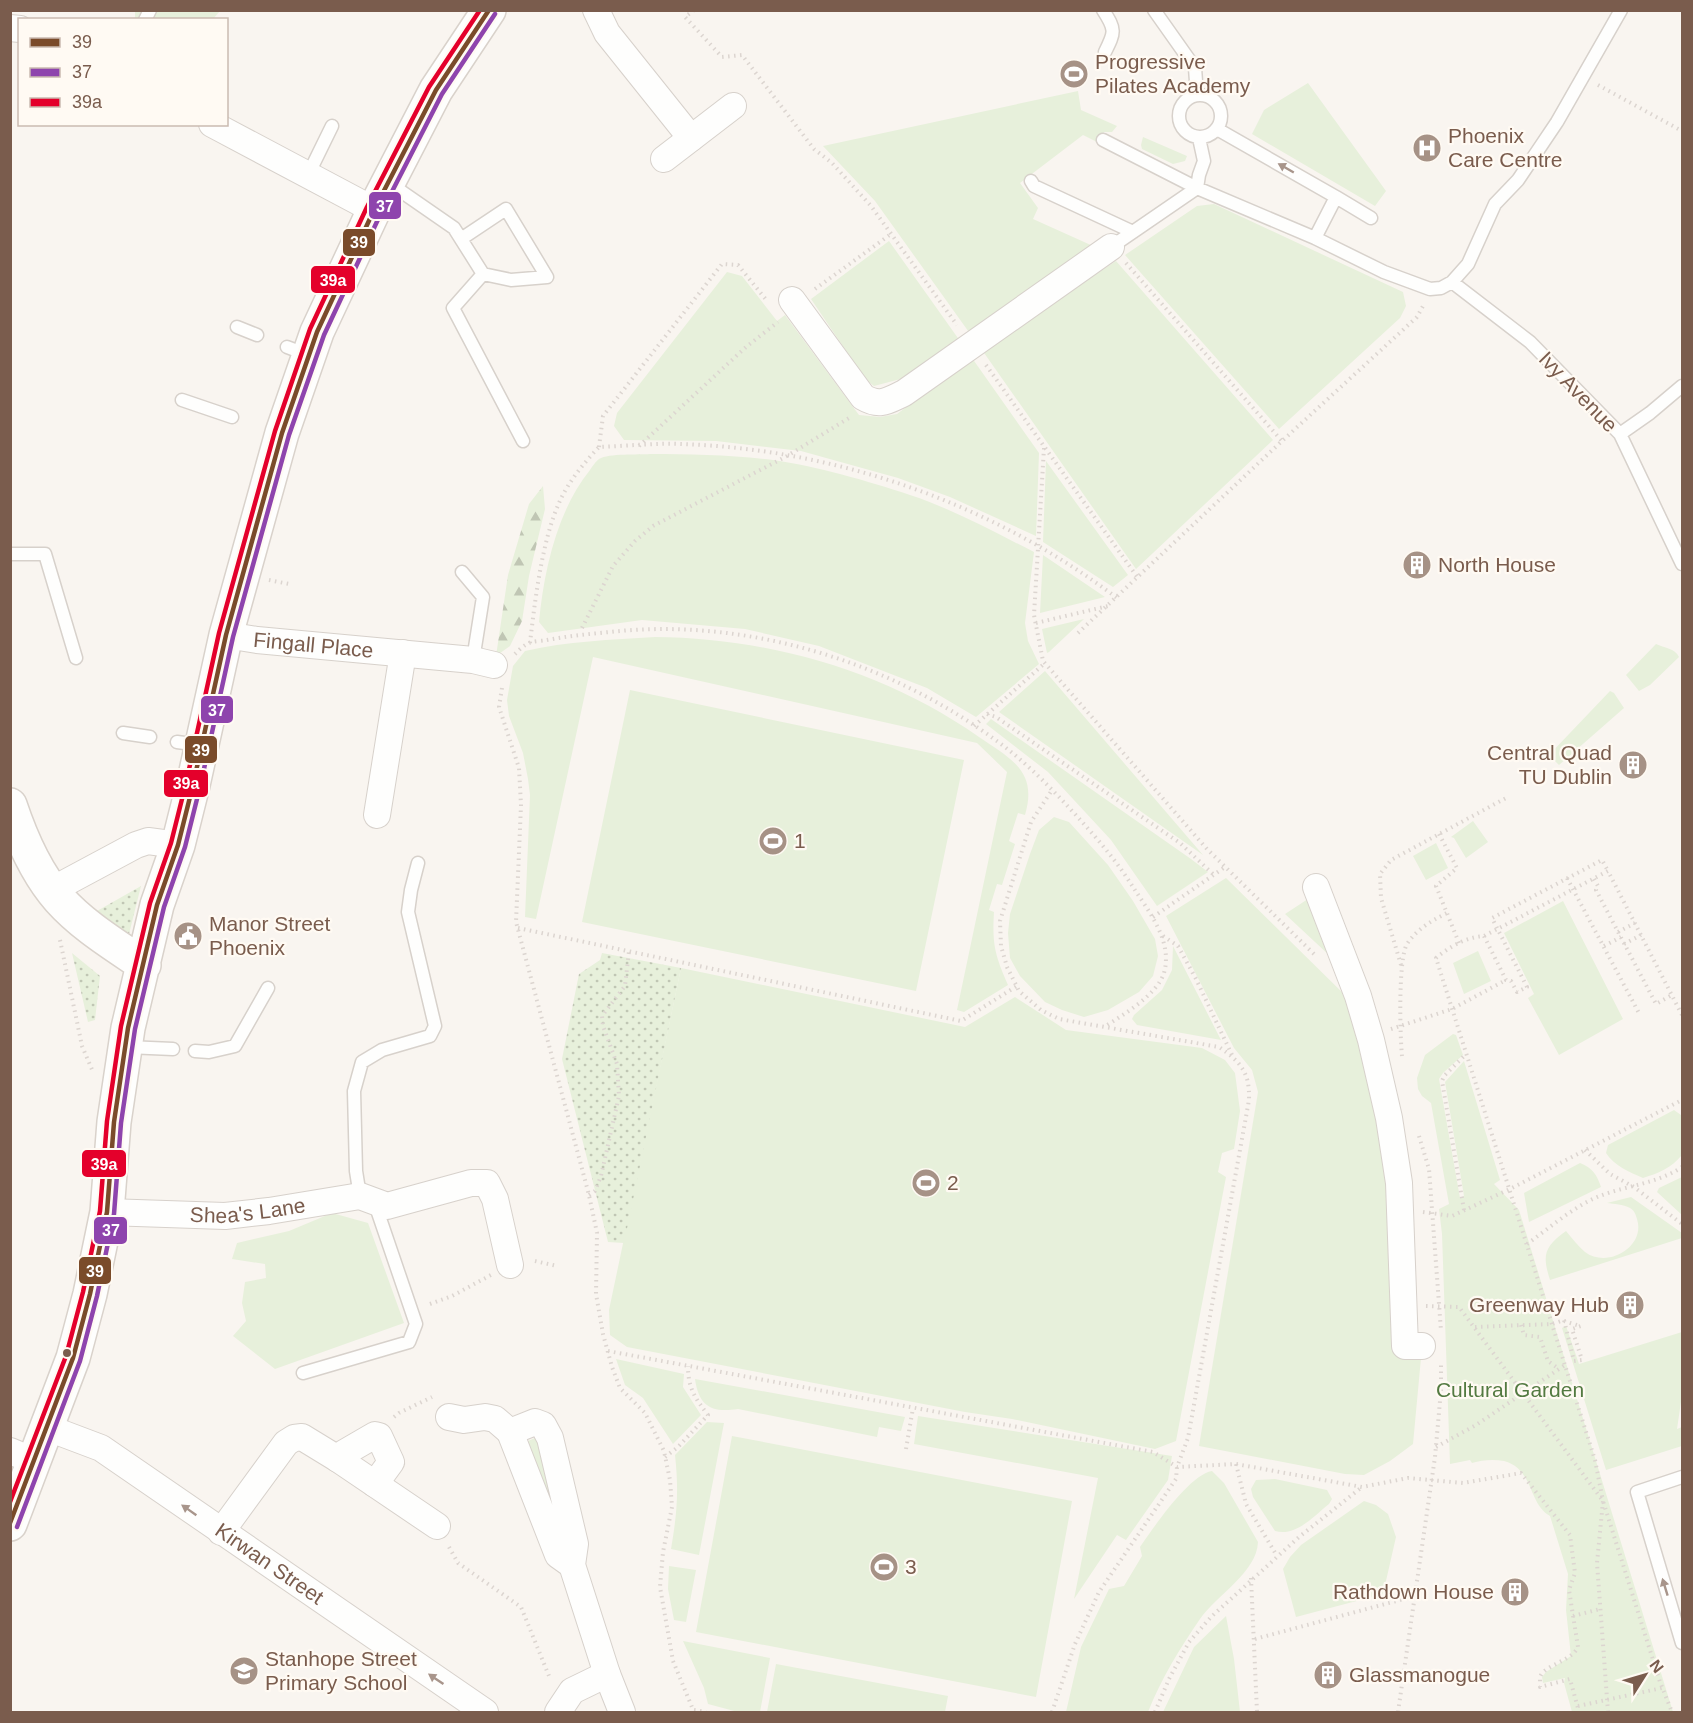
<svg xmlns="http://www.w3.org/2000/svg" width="1693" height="1723" viewBox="0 0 1693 1723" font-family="Helvetica,sans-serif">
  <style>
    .green { fill: #e7f0db }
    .forest { fill: url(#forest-firs) }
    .park { fill: url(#park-dots) }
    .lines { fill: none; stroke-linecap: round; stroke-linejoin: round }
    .lane-casing { stroke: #d7d1cb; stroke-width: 15 }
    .street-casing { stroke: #d7d1cb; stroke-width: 28 }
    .secondary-casing { stroke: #d9d2cb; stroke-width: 36 }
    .path { stroke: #dcd5d0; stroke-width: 4; stroke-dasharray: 1.5 4.5; stroke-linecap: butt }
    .lane { stroke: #fefefd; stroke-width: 12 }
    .street { stroke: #fefefd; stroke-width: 26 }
    .secondary { stroke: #fefefd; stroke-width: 33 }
    .bus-1-casing { stroke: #fffaf3; stroke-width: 9 }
    .bus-2-casing { stroke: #fffaf3; stroke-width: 9 }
    .bus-3-casing { stroke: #fffaf3; stroke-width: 9 }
    .bus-1 { stroke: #7a4b2a; stroke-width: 4.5 }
    .bus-2 { stroke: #8e44ad; stroke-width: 4.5 }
    .bus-3 { stroke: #e4002b; stroke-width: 4.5 }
    .oneway { fill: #a8958b }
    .bus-dot { fill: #7a5c4d; stroke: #fffaf3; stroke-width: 2 }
    .labels { text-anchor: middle; stroke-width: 4.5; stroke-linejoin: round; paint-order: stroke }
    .poi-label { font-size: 21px; fill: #7a5c4d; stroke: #fffaf3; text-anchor: start }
    .street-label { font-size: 21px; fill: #7a5c4d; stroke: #fffaf3 }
    .park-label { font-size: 21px; fill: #537a41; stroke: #fffaf3 }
    .line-badge { stroke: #fffaf3; stroke-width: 2 }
    .badge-label { font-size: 16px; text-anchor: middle; font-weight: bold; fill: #fff }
  </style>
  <defs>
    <pattern id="forest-firs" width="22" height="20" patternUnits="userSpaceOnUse" patternTransform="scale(1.5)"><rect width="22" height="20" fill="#e7f0db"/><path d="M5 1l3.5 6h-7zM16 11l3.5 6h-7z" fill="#c0c6b4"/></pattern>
    <pattern id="park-dots" width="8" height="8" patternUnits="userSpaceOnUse" patternTransform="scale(1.5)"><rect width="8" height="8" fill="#e7f0db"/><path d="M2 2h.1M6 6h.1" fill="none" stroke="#c0c6b4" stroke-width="1.8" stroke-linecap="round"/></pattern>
  </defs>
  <rect width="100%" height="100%" fill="#f9f5f0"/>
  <path class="green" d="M135,11H220L213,19L135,20Z
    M1308,83L1386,191L1375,206L1252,134L1264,110Z
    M1078,91L1081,110L1117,126L1112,132H1104L1099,143L1083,135L1020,183L1038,208L1033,219L1093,246L971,335L875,201L823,146Z
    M1143,137L1187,156L1185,161L1173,164L1142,149L1141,145Z
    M1214,204L1403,292L1406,306L1400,318L1279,429L1125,255L1197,206Z
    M889,241L960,341L912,376L874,386L865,379L811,299Z
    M1116,261L1273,440L1136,569L982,350Z
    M727,272L742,276L777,321L785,315L859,415L880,417L897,414L972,358L1039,453L1036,536L950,497L898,478L801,451L716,441L624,440L614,426L617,413Z
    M650,454C691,454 732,455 773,460C816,466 868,481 910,495C953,509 994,532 1034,552L1025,623L1028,641L1039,664L976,717L927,688L819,646L745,629L642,620L548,633L539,622C544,570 557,511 590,470C592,467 596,461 599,459C609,453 638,455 650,454Z
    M1046,461L1128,575L1113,587L1043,542Z
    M1043,555L1105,597L1040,613Z
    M1084,619L1049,652L1047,653L1042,629Z
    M655,637C770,638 885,671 979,737C1011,759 1038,771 1025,815L1018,813L1009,841L1015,844L1002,885L997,884L989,910L994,912C992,945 995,955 1008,985L964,1012L957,1010L1007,772L977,743L593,657L536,919L525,917L530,795L528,779L523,753L509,716L507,700L513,666L525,651C567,641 611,640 655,637Z
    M1656,644C1664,648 1675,648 1679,657L1650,685L1639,691L1626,675Z
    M1045,671L1197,848L1203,855L999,712Z
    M630,690L964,760L916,991L582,922Z
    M1610,691L1614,693L1624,708L1559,765L1549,755Z
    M991,719L1191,859L1208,872L1157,906L1111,840L1048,772L986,724Z
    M1054,817L1069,822L1108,865L1133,901L1155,939L1158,956L1153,976L1139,992L1108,1010L1084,1017L1062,1010L1045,1002L1020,976L1010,958L1008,933L1010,914L1030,854L1039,830Z
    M1473,821L1488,842L1466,858L1454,838L1451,837Z
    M1436,843L1448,868L1426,880L1413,856Z
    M1226,878L1349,999L1373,1085L1421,1358L1413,1444L1390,1461L1364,1475L1345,1474L1199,1446L1258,1092L1252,1070L1234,1048L1166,916Z
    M1311,897L1330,956L1285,914Z
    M1563,901L1623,1019L1559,1055L1528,998L1534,994L1504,933Z
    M1173,946L1221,1040L1137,1025L1132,1019L1134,1015L1162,990L1172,970Z
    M1478,951L1491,981L1464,994L1453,963Z
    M681,968L965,1027L1015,997L1066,1030L1202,1048L1225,1060L1235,1073L1240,1111L1234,1149L1222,1153L1218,1172L1226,1177L1176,1441L1155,1449L1012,1419L965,1412L627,1347L610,1335L609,1310Z
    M1453,1034L1456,1035L1463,1055L1443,1073L1439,1079L1460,1198L1464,1196L1445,1082L1464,1061L1500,1180L1494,1184L1519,1210L1673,1712H1572L1564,1683L1565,1678L1543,1683L1542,1677L1546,1672L1571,1656L1566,1610L1568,1574L1550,1516C1528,1504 1534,1469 1504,1461C1493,1459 1482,1460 1472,1463L1470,1460L1450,1464L1442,1234L1439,1209L1449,1204L1431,1103L1422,1096L1418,1089L1417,1078L1425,1055Z
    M1674,1110L1681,1115L1682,1119V1155C1671,1168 1659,1173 1643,1178C1630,1172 1614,1166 1606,1153L1608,1145Z
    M1580,1163C1593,1168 1597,1175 1601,1187L1529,1222L1524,1193Z
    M1682,1177V1215L1657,1192L1659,1188Z
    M1631,1197L1682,1233V1238L1550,1280C1542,1255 1544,1247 1566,1231C1572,1238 1578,1246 1585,1252C1607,1269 1646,1247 1637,1219C1636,1215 1634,1210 1630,1208C1623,1204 1614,1204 1607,1203Z
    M332,1213L368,1223L404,1323L275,1369L233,1336L246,1321L242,1303L245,1282L266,1278L265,1264L232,1259L237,1243L289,1231Z
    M1566,1326L1579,1364L1682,1332V1395L1677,1429L1682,1427V1446L1606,1470L1562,1328Z
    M616,1359L684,1374L683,1387L701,1415L673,1444L643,1398L625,1385Z
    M695,1379L905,1417L901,1431L879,1427L877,1437L738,1409C712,1413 699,1407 695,1379Z
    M918,1416L1172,1456L1168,1480L1126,1540L1117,1535L1074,1599L1098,1478L914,1444Z
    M707,1422L724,1423L699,1555L671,1549C677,1514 679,1491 675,1455Z
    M542,1435L568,1545L524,1454L528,1441Z
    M732,1436L1072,1501L1036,1697L696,1632Z
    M1212,1471L1224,1483L1258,1542C1257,1572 1217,1595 1200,1619C1180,1648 1161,1679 1148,1712H1066L1081,1647L1109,1589L1124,1586L1142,1556L1140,1547C1154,1527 1189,1475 1212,1471Z
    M1275,1479L1327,1490L1332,1499L1329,1504C1314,1516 1296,1537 1275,1531L1253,1497L1251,1489L1256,1480Z
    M1364,1501L1376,1505L1388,1514L1396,1537L1383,1594L1296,1617L1283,1569L1290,1557L1301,1545Z
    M669,1566L696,1570L686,1622L674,1620L668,1589Z
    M1226,1616L1234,1659L1240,1712H1163L1194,1647Z
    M683,1641L770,1658L760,1712H738L708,1704L704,1688Z
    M776,1664L948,1696L945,1712H767Z"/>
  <path class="forest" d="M543,486L545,509L529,576L522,621L510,646L496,656L508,575L529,504Z"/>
  <path class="park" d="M141,886L128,938L97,911Z
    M72,953L100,976L95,1020L88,1022Z
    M602,953L681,968L624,1243L608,1242L562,1059L579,974L600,960Z"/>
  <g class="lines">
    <g class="lane-casing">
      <path id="lane" d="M1103,10C1116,30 1115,32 1105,52
        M1154,10L1195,68L1197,95
        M145,20L150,10
        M1179 116a21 21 0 1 1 42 0a21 21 0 1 1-42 0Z
        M1217,129L1336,197
        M1103,140L1197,188L1199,175L1204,161L1199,138
        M308,175L332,126
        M1031,181L1034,186L1133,232
        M389,183L454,228L483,274L453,308L523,441
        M1315,238L1336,197L1371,218
        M461,239L506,209L547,277L511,280L483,274
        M1111,247L1197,188L1315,238L1384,272L1430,289L1441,288L1452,282L1468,264L1495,204L1518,180L1557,122L1621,10
        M1452,282L1530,342L1620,434L1682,564
        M237,327L257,335
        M287,347L308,355
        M182,400L232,417
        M1620,434L1650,413L1682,386
        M10,554H45L76,658
        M462,572L483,597L473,660
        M123,733L150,737
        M177,742L200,745
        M127,1047L173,1049
        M195,1051L209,1052L235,1046L268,988
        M360,1196L356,1171L354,1091L362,1062L382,1050L430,1036L435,1026L408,912L411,890L418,863
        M303,1373L409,1342L416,1324L374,1201
        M1682,1477L1637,1492L1682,1643"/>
    </g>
    <g class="street-casing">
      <g id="street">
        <path d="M596,10L607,33L691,138"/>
        <path d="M10,28L20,29"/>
        <path d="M212,124L374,210"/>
        <path d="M664,159L733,106"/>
        <path d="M792,300L863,397C880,407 887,401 904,393L1111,247"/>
        <path id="s1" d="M226,635L257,640L473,660L494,665"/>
        <path d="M377,815L403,653"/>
        <path d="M1316,887L1358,996L1371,1040L1389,1118L1399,1183L1405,1346H1422"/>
        <path d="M52,890L136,845L148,841L178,845"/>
        <path id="s2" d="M107,1212L225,1216L269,1211L360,1196L387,1206L471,1183H487L495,1199L510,1265"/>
        <path d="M449,1417L464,1420L485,1417L495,1419L510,1432"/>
        <path id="s3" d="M48,1428L101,1448L485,1712"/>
        <path d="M10,1451L34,1461"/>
        <path d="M338,1459L344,1453L375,1435L379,1436L391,1462L375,1484"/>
        <path d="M221,1532L286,1443L294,1438L302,1437L338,1459L437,1526"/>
        <path d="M572,1565L558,1555L510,1432L535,1422L543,1425L550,1438L575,1544L572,1565L607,1674L622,1712"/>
        <path d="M558,1712L572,1691L607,1674"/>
      </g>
    </g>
    <g class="secondary-casing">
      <path id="secondary" d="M10,805C21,838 36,873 59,899C83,926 115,945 144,965
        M10,1524L73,1358L90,1294L107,1212L114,1122L128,1028L157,905L178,845L193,785L226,635L282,433L317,332L374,210L436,90L489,10"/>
    </g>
    <path class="path" d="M694,10L685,17L722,57L742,55L814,149L832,163L871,206L957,325
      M1598,85L1682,131
      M1126,263L1282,441
      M815,289L891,234
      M986,365L1138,578
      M639,446L746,347L778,322
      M599,447L603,416L722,264L738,265L768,302
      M1044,448L1034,615L1043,661L1207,849L1314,954
      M269,580L289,584
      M1036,623L1108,606
      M582,628L613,566L635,541L653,526L787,456L849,418
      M1078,633L1282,441L1417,317L1423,306
      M530,643C535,600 542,541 559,503C568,482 584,463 599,447C626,446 654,443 681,444C837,449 993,504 1117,598
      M515,654C519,650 524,645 529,643C534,641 542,641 547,640C568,636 589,634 610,632C743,617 886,660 994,739C1024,760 1049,786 1074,813C1095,836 1116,860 1133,887C1149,912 1173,941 1164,973C1157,995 1123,1015 1104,1027
      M502,688L499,707L519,768L521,805L516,922L589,1195L597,1233L596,1294L603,1334L612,1367L620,1388L645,1413L664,1451L670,1480L672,1507L663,1552L660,1587L673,1661L694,1712
      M987,714L996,717L1180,843L1214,875
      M974,726L1045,663
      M1439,834L1457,868L1436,886L1459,943
      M1567,878L1640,1015
      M1594,879L1598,886L1596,890L1656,1004L1672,995
      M1153,917L1225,867
      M518,928L961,1021L1017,986
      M1618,932L1635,923
      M1163,936L1178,946L1196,979L1232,1055
      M1484,936L1506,980L1511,981L1517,992L1527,987L1492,918L1602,860L1608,871
      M60,940L82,1046L93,1072
      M1624,944L1641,935
      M1604,946L1621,937
      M1401,965L1381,898L1380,874L1391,860L1506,798
      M1391,1029L1452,1009L1506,980
      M1402,1056C1400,1036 1398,959 1407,944C1417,929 1431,921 1447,913
      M1419,1136L1429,1169L1441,1331
      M1585,1150L1610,1174L1634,1187L1682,1224
      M589,1195L595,1191L601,1176L619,1096L617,1064L603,1026L602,1016L625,986L629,951
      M1464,1210L1442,1081L1444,1076L1466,1054
      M1423,1212L1452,1216L1510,1189L1682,1100
      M1527,1244C1551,1227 1576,1204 1605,1194C1631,1185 1658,1183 1682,1167
      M535,1261L557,1266
      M430,1304L452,1296L491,1275
      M1426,1306L1459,1307L1603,1501L1660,1682L1672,1712
      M1564,1321L1580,1326
      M1521,1325L1524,1335L1540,1337L1548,1361L1559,1369
      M1475,1327L1552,1324L1564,1320L1574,1361L1582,1360L1572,1329L1581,1326
      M608,1351L1153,1452L1177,1467L1236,1464L1362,1487L1408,1478L1463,1483L1521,1473L1570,1535L1575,1573L1569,1590L1578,1647C1572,1661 1544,1665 1540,1677C1540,1678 1540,1686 1540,1687L1570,1679L1579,1712
      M394,1417L399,1413L432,1397
      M1436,1447L1476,1425L1565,1365
      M906,1449L913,1408
      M665,1457L678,1447L708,1415C695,1398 688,1388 688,1366
      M1236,1464L1246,1504L1277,1556
      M449,1547L458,1563L521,1607L549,1676L552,1678
      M1251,1578L1257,1712
      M1573,1616L1600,1609
      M1255,1639L1415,1596
      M1578,1706L1662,1688
      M694,1710L706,1712
      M1052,1712L1075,1644L1099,1592L1176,1479L1177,1467L1188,1438L1249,1100C1250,1073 1241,1062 1219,1047L1059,1019L1041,1010L1019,991L1007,967L1001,946L1000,921L1031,822L1052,790
      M1155,1712L1169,1679L1189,1642L1211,1617L1299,1537L1362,1487
      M1398,1712L1435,1457L1441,1390V1362
      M1608,1712L1597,1563L1603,1501L1595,1460L1436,958C1449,947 1466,937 1484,936L1608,871L1682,1015"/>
    <use href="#lane" class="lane"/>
    <use href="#street" class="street"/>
    <use href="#secondary" class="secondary"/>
    <g class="bus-1-casing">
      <path id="bus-1" d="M10,1523L73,1358L90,1294L107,1212L114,1122L128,1028L157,905L178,845L193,785L226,635L282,433L317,332L374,210L436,90L489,10"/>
    </g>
    <g class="bus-2-casing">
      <path id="bus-2" d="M17,1527L80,1361L97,1296L114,1214L121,1123L135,1029L164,907L185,847L200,787L233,637L289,435L324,335L381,213L442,94L495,14"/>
    </g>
    <g class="bus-3-casing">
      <path id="bus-3" d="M10,1502L66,1356L83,1292L100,1211L107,1121L121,1026L150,903L171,843L186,783L219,633L275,431L310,329L367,207L429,87L480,10"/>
    </g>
    <use href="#bus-1" class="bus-1"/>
    <use href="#bus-2" class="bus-2"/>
    <use href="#bus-3" class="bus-3"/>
  </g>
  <defs><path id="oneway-solid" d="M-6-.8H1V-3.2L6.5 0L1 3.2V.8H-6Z" transform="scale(1.5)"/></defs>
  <g class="oneway">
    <use href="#oneway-solid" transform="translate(1286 168) rotate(-150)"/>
    <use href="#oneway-solid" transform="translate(189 1510) rotate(-145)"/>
    <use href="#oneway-solid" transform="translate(1665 1587) rotate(-107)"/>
    <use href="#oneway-solid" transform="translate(436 1679) rotate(-146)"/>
  </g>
  <defs>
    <g id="stadium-disc" transform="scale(1.5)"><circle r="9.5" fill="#a69286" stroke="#fffaf3"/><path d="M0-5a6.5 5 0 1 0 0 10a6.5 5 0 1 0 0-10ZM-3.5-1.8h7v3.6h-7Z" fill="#fff"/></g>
    <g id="hospital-disc" transform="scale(1.5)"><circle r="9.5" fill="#a69286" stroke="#fffaf3"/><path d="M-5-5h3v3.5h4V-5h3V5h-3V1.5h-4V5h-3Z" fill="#fff"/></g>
    <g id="building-disc" transform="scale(1.5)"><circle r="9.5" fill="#a69286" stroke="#fffaf3"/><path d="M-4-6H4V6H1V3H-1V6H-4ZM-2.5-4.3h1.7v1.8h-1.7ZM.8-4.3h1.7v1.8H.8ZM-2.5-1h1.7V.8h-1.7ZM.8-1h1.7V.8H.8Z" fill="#fff"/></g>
    <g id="civic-disc" transform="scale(1.5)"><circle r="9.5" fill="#a69286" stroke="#fffaf3"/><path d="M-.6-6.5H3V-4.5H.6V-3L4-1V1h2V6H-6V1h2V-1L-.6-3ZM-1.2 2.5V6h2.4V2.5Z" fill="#fff"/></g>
    <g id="school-disc" transform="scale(1.5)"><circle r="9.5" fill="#a69286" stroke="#fffaf3"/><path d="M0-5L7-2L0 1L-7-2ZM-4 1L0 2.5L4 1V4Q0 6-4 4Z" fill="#fff"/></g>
  </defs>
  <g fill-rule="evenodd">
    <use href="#stadium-disc" x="1074" y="74"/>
    <use href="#hospital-disc" x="1427" y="148"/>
    <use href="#building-disc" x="1417" y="565"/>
    <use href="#building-disc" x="1633" y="765"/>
    <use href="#stadium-disc" x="773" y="841"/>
    <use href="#civic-disc" x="188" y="936"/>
    <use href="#stadium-disc" x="926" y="1183"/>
    <use href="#building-disc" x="1630" y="1305"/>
    <use href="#stadium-disc" x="884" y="1567"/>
    <use href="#building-disc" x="1515" y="1592"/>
    <use href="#school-disc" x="244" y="1671"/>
    <use href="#building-disc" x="1328" y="1675"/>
  </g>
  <circle class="bus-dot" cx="67" cy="1353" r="5"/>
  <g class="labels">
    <g class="poi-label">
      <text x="1095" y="69">Progressive<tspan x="1095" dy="24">Pilates Academy</tspan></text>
      <text x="1448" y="143">Phoenix<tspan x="1448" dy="24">Care Centre</tspan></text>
      <text x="1438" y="572">North House</text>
      <text x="1612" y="760" text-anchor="end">Central Quad<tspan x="1612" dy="24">TU Dublin</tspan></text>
      <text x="794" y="848">1</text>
      <text x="209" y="931">Manor Street<tspan x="209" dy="24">Phoenix</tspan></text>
      <text x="947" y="1190">2</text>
      <text x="1609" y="1312" text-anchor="end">Greenway Hub</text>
      <text x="905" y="1574">3</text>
      <text x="1494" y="1599" text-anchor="end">Rathdown House</text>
      <text x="265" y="1666">Stanhope Street<tspan x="265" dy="24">Primary School</tspan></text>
      <text x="1349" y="1682">Glassmanogue</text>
    </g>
    <g class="street-label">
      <text transform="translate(1578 392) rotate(46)" y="7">Ivy Avenue</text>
      <text dy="7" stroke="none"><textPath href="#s1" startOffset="88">Fingall Place</textPath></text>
      <text dy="7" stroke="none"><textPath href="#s2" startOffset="141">Shea's Lane</textPath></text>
      <text dy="7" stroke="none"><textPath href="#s3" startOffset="261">Kirwan Street</textPath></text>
    </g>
    <g class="park-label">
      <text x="1510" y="1397">Cultural Garden</text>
    </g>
  </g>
  <g class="line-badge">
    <rect x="368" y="191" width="34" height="29" rx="6" fill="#8e44ad"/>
    <rect x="342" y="228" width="34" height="29" rx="6" fill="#7a4b2a"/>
    <rect x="310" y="265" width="46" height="29" rx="6" fill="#e4002b"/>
    <rect x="200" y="695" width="34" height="29" rx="6" fill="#8e44ad"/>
    <rect x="184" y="735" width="34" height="29" rx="6" fill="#7a4b2a"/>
    <rect x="163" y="769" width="46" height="29" rx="6" fill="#e4002b"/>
    <rect x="81" y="1149" width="46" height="29" rx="6" fill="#e4002b"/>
    <rect x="93" y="1216" width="35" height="29" rx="6" fill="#8e44ad"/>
    <rect x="78" y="1256" width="34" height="29" rx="6" fill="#7a4b2a"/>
  </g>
  <g class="badge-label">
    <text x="385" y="212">37</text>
    <text x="359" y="248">39</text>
    <text x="333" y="286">39a</text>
    <text x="217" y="716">37</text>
    <text x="201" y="756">39</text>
    <text x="186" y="789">39a</text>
    <text x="104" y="1170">39a</text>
    <text x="111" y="1236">37</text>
    <text x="95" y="1277">39</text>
  </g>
  <rect width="1693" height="1723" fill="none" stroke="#7a5c4d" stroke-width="24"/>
  <rect x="18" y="18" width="210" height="108" fill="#fffaf3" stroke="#cabbb1" stroke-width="1.5"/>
  <rect x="30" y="38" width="30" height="9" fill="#7a4b2a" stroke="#cabbb1" stroke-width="1.5"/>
  <text x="72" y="48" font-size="18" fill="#7a5c4d">39</text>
  <rect x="30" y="68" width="30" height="9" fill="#8e44ad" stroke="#cabbb1" stroke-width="1.5"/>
  <text x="72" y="78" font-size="18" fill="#7a5c4d">37</text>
  <rect x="30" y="98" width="30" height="9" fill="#e4002b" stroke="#cabbb1" stroke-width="1.5"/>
  <text x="72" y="108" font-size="18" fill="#7a5c4d">39a</text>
  <g transform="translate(1645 1675) rotate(53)" stroke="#fffaf3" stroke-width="4.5" paint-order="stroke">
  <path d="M0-4.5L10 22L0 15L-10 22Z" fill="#7a5c4d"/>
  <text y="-9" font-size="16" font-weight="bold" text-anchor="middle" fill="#7a5c4d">N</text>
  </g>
</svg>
